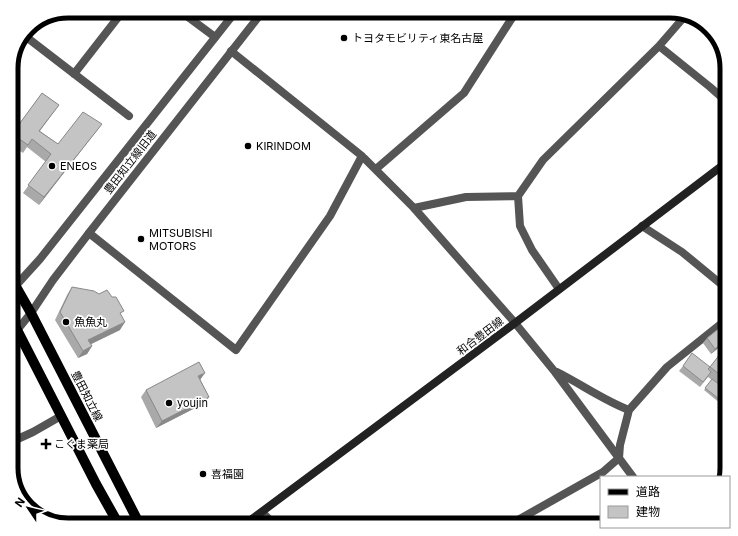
<svg xmlns="http://www.w3.org/2000/svg" width="738" height="536" viewBox="0 0 738 536" font-family="Inter,'Noto Sans JP',sans-serif">
  <style>
    .lines { fill: none; stroke-linecap: round; stroke-linejoin: round }
    .minor { stroke: #555; stroke-width: 8 }
    .tertiary { stroke: #555; stroke-width: 8 }
    .secondary { stroke: #222; stroke-width: 8 }
    .primary { stroke: #000; stroke-width: 10 }
    .wall { fill: #a9a9a9 }
    .shaded-wall { fill: #898989 }
    .building { fill: #c4c4c4; stroke: #898989 }
    .poi-dot { fill: #000; stroke: #fff; stroke-width: 1.5 }
    .labels { text-anchor: middle; stroke-width: 3.5; stroke-linejoin: round; paint-order: stroke }
    .poi-label { font-size: 11px; fill: #000; stroke: #fff; text-anchor: start }
    .street-label { font-size: 11px; fill: #000; stroke: #fff }
    .rim { fill: none; stroke: #000; stroke-width: 5 }
  </style>
  <rect width="100%" height="100%" fill="#fff"/>
  <g class="lines">
    <path class="minor" d="M180,11L215,37
      M25,36L129,116
      M659,46L710,87L727,102
      M231,51L362,156L414,208L515,323L555,372L633,477
      M74,74L123,11
      M376,169L464,93L512,18L520,11
      M518,196L520,226L532,250L559,289
      M414,208L466,197L518,196L543,160L659,46L685,16
      M642,226L682,252L727,289
      M89,233L236,350L330,216L362,156
      M557,372C581,384 603,400 629,410
      M11,442L33,432L61,416
      M262,512L275,525
      M509,525L603,472L619,458L620,445L629,410L667,367L727,319"/>
    <path class="tertiary" d="M11,291L40,259L236,11
      M18,329L31,313L53,280L89,233L263,11"/>
    <path class="secondary" d="M244,525L515,323L727,162"/>
    <path class="primary" d="M11,278L31,313L140,525
      M11,318L96,484L119,525"/>
  </g>
  <path class="wall" d="M42,93L59,105L40,131L58,144L102,124L39,205L23,193L46,162L27,147L23,153L11,145V135Z
    M72,287L121,315L120,330L91,344L92,346L87,354L78,358L55,320L67,295Z
    M727,322V341L711,354L703,343L707,338Z
    M727,345V397L721,404L704,390L712,380L708,377L700,387L679,371L683,366L710,367Z
    M200,379L209,397L203,404L156,428L141,397L146,390Z
    M727,398V409L722,405Z"/>
  <path class="shaded-wall" d="M102,124L96,131L39,205L44,197Z
    M125,322L120,330L83,348L88,340Z
    M727,339V341L711,354L715,349Z
    M92,346L87,354L78,358L83,351Z
    M205,373L200,380L198,376Z
    M209,397L203,404L156,428L162,421Z"/>
  <path class="building" d="M42,93L59,105L39,131L58,144L83,112L102,124L44,197L28,185L51,154L32,139L28,145L12,134Z
    M72,287L94,291L99,294L107,290L112,297H116L124,311L120,313L125,322L88,340L92,346L83,351L60,312Z
    M727,322V339L715,349L707,338Z
    M727,345V380L710,367Z
    M692,353L710,367L708,369L711,372L703,382L683,366Z
    M199,362L205,373L198,376L209,397L162,421L146,390Z
    M712,379L727,390V396L723,402L705,388Z"/>
  <g class="poi-dot">
    <circle cx="344" cy="38" r="4"/>
    <circle cx="248" cy="146" r="4"/>
    <circle cx="52" cy="166" r="4"/>
    <circle cx="141" cy="239" r="4"/>
    <circle cx="66" cy="322" r="4"/>
    <circle cx="169" cy="403" r="4"/>
    <path d="M44 438h4v4h4v4h-4v4h-4v-4h-4v-4h4z"/>
    <circle cx="203" cy="474" r="4"/>
  </g>
  <g class="labels">
    <g class="poi-label">
      <text x="352" y="42">トヨタモビリティ東名古屋</text>
      <text x="256" y="150">KIRINDOM</text>
      <text x="60" y="170">ENEOS</text>
      <text x="149" y="237">MITSUBISHI<tspan x="149" dy="13">MOTORS</tspan></text>
      <text x="74" y="326">魚魚丸</text>
      <text x="177" y="407">youjin</text>
      <text x="54" y="448">こぐま薬局</text>
      <text x="211" y="478">喜福園</text>
    </g>
    <g class="street-label">
      <text transform="translate(130 162) rotate(-52)" y="4">豊田知立線旧道</text>
      <text transform="translate(480 336) rotate(-37)" y="4">和合豊田線</text>
      <text transform="translate(87 396) rotate(63)" y="4">豊田知立線</text>
    </g>
  </g>
  <path d="M0 0H738V536H0ZM68 18H670A50 50 0 0 1 720 68V468A50 50 0 0 1 670 518H68A50 50 0 0 1 18 468V68A50 50 0 0 1 68 18Z" fill="#fff" fill-rule="evenodd"/>
  <path class="rim" d="M68 18H670A50 50 0 0 1 720 68V468A50 50 0 0 1 670 518H68A50 50 0 0 1 18 468V68A50 50 0 0 1 68 18Z"/>
  <rect x="600" y="476" width="130" height="52" fill="#ffffff" stroke="#999999"/>
  <rect x="608" y="489" width="20" height="6" fill="#000000" stroke="#999999"/>
  <text x="636" y="496" font-size="12" fill="#000000">道路</text>
  <rect x="608" y="506" width="20" height="12" fill="#c4c4c4" stroke="#999999"/>
  <text x="636" y="516" font-size="12" fill="#000000">建物</text>
  <g transform="translate(28 508) rotate(305)" stroke="#ffffff" stroke-width="3" paint-order="stroke">
  <path d="M0-3L7 15L0 10L-7 15Z" fill="#000000"/>
  <text y="-6" font-size="11" font-weight="bold" text-anchor="middle" fill="#000000">N</text>
  </g>
</svg>
